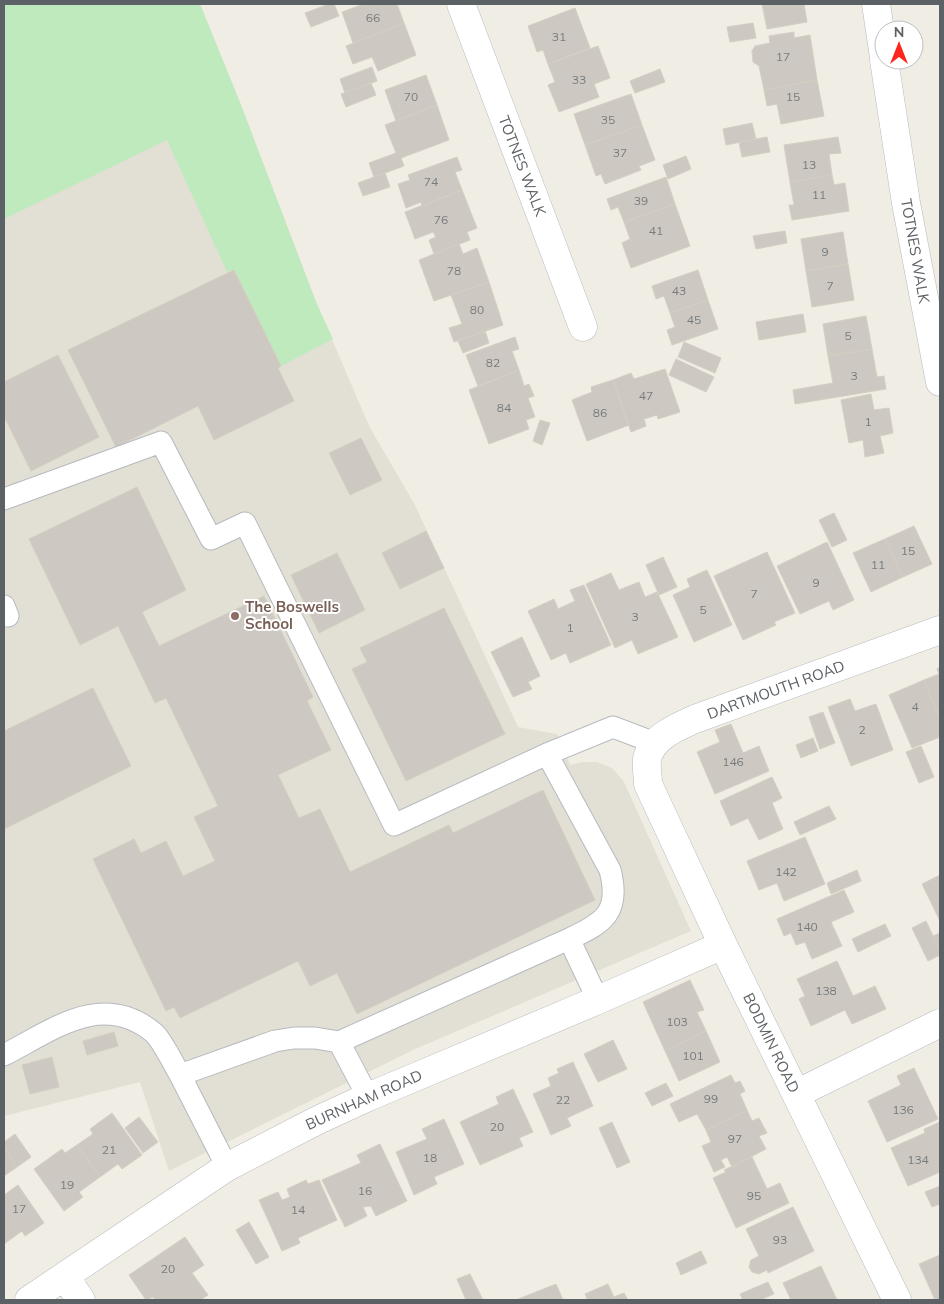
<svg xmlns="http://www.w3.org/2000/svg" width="944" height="1304" viewBox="0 0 944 1304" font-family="Mulish,sans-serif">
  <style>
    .education { fill: #e2dfd4 }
    .green { fill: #bfeabd }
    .building { fill: #cdc9c2; stroke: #d5cec1 }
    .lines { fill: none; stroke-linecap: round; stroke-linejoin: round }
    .lane-casing { stroke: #b6babf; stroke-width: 23 }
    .street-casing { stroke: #b6babf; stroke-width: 29 }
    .lane { stroke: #fff; stroke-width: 21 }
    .street { stroke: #fff; stroke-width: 28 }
    .education-dot { fill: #8d6e63; stroke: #fff; stroke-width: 2 }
    .labels { text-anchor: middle; stroke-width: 4; stroke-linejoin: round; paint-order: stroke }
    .number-label { font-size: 12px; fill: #787b7d }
    .street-label { font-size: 15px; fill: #5c6166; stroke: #fff }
    .education-label { font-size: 15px; font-weight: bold; fill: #785e54; stroke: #fff; text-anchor: start }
  </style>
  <rect width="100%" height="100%" fill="#f0ede4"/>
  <path class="education" d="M4,4H200L241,105L316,302L369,426L415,505L518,727L557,734L570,765L582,762H597L612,768L624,782L691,931L413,1050L169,1171L140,1082L4,1116Z"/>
  <path class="green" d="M4,4H200L241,105L316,302L333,339L281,366L234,270L227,272L167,140L4,219Z"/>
  <path class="building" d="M329,4H334L339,16L311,27L305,13Z
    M364,4H397L404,23L353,43L342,12Z
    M762,4H804L807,22L767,29Z
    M575,8L590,48L548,64L543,50L537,52L528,26Z
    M404,23L416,55L378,71L372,57L353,64L346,46Z
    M753,23L756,38L730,42L727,27Z
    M794,32V38L810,35L817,80L764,90L759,66L753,62L752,51L755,46L770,43L769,36Z
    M598,46L610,78L594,84L599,97L559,112L548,85L555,82L548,64Z
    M372,67L377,81L345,93L340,79Z
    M660,69L665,82L635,93L630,81Z
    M426,75L437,105L396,121L385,90Z
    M817,80L824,116L781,124L777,104L767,106L764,90Z
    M371,83L376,95L346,107L341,94Z
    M631,94L642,125L585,145L574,114Z
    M437,105L449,140L401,158L404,166L374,177L369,163L396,153L385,125Z
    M752,123L756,139L726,145L723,129Z
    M642,125L655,160L639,166L641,170L605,184L601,174L596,176L585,145Z
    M767,137L770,152L742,157L739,142Z
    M838,137L841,153L829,154L832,175L790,182L784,145Z
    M686,156L691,169L668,179L663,165Z
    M457,157L462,170L455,172L462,190L422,206L421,202L406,208L398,184L410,180L408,175Z
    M385,173L390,187L363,196L358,183Z
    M832,175L834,185L845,183L849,211L792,220L789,205H794L790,182Z
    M666,177L675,204L624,222L618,207L611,210L607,199Z
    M462,190L477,228L467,232L470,240L434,254L429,240L436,237L433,232L415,239L405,212Z
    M675,204L690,246L631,268L622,243L630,239L624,222Z
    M785,231L787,243L756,249L753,236Z
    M843,232L848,264L806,271L801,239Z
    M459,244L463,254L477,248L489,282L434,301L419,260Z
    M848,264L854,300L812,307L806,271Z
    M234,270L281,366L278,368L294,401L214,440L198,406L116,447L68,350Z
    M698,270L708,300L670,313L664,296L656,299L652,286Z
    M489,282L503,325L454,342L449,328L462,324L451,295Z
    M708,300L718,329L672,345L667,330L675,327L670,313Z
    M803,314L806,332L759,340L756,322Z
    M866,316L872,349L828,356L823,324Z
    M485,331L489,343L463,353L458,341Z
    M515,337L519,349L512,351L519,370L478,386L466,355Z
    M684,342L721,358L715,373L678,357Z
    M872,349L877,377L884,376L886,389L795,404L793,390L833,383L828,356Z
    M58,355L99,437L31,471L4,416V382Z
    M676,359L714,377L706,392L669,375Z
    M665,369L680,412L658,419L657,415L644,419L646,426L631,432L613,380L631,373L634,379Z
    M519,370L524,386L529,384L534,396L528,398L535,417L526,420L529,429L489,444L469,390Z
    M613,380L629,425L587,441L572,400L592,392L591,387Z
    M871,394L874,410L889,408L893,433L880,436L884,453L865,457L863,440L849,443L841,400Z
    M540,420L550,423L542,445L533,441Z
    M361,438L382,480L350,495L329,453Z
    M137,487L186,590L142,612L159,646L264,596L313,697L307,701L331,750L278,775L299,818L320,809L350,872L449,825L453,833L543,790L595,900L357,1014L337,973L310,986L298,961L180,1018L174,1007L166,1011L93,859L134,839L141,853L166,841L183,876L215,861L194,817L218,806L166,698L155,703L118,626L80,645L29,539Z
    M834,513L847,540L832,547L819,520Z
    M914,526L932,564L903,577L885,539Z
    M426,531L444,568L400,589L382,553Z
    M885,539L903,577L871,592L853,553Z
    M827,542L854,600L833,610L829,601L800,614L777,566Z
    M767,552L795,613L774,622L776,625L743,640L714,576Z
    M337,553L365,610L319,633L291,575Z
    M663,557L677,587L659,595L646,565Z
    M707,570L732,625L694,642L673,595L690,587L687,579Z
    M611,573L619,590L639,582L645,597L657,592L678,637L638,654L632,640L615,648L586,584Z
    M584,585L611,645L570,663L566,653L551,660L528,611L554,599L558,609L575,601L570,590Z
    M444,608L505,734L406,781L352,669L367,662L360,648Z
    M522,637L540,676L528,682L532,689L513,697L491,652Z
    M940,667V719L924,680L939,674L937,669Z
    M924,680L940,719V737L912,748L889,695Z
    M93,688L131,766L4,829V731Z
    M850,699L855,711L876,704L893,750L851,766L828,707Z
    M823,712L835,743L820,749L809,717Z
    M731,724L743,753L759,746L769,771L715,794L697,752L720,742L715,730Z
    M813,738L818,751L801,758L796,745Z
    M921,746L934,777L919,783L906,752Z
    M772,777L782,798L772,803L783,829L759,840L748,818L731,826L720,801Z
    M829,806L836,819L800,835L794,822Z
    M805,837L825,884L784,901L777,883L759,890L747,861Z
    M857,870L861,881L831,894L827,883Z
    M940,875V921L922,884Z
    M844,890L854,912L831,922L842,946L812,959L805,942L796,945L791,933L784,936L777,919Z
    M926,921L940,951V955L928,961L912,928Z
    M885,924L891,936L858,952L852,939Z
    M940,933V951L933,936Z
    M837,961L853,996L875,986L886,1009L852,1024L845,1010L811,1026L799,999L805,996L797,979Z
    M690,980L704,1010L697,1012L706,1031L665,1051L643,1002Z
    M706,1031L720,1062L679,1081L665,1051Z
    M114,1032L118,1046L87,1055L83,1041Z
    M613,1040L627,1069L598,1082L584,1054Z
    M52,1057L59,1087L30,1094L22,1065Z
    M573,1062L593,1106L567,1118L571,1126L551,1135L533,1094L551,1086L548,1078L559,1073L557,1069Z
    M914,1068L938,1119L887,1142L868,1101L901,1085L897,1076Z
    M731,1075L735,1083L740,1081L745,1091L740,1094L747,1110L706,1130L697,1114L679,1122L670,1104Z
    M666,1083L673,1096L652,1106L645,1093Z
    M513,1089L533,1132L519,1138L523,1146L480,1165L460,1122L499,1104L496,1097Z
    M747,1110L752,1121L759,1118L767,1133L759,1136L766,1149L732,1167L727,1157L721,1160L725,1167L714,1172L702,1146L711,1142L706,1130Z
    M112,1113L142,1155L122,1169L118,1164L100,1177L77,1145L93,1134L90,1129Z
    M139,1117L158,1142L143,1153L125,1128Z
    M444,1119L464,1164L434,1177L437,1184L414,1195L396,1152L427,1139L422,1129Z
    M612,1122L630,1162L617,1168L599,1128Z
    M940,1122V1172L908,1186L891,1148L925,1133L924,1129Z
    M15,1134L31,1157L17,1167L4,1147V1142Z
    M380,1144L407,1201L376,1216L371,1206L363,1207L367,1216L345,1227L322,1180L361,1163L357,1155Z
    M77,1145L100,1177L79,1192L83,1197L64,1211L34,1169L62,1149L65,1153Z
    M4,1147L17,1167L4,1176Z
    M752,1157L767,1189L780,1183L789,1203L736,1228L713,1178L726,1172L724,1170Z
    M306,1180L308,1184L319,1180L337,1220L298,1238L300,1243L282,1251L259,1200L278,1192L282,1200L290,1197L287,1189Z
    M18,1185L44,1223L25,1236L22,1231L4,1244V1195Z
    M940,1186V1204L932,1207L925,1192Z
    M793,1207L814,1251L768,1273L767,1270L759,1274L752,1272L749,1267L751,1260L759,1256L746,1229Z
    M249,1222L269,1257L256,1264L236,1230Z
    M185,1237L204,1265L192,1273L208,1295L200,1300H155L153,1297L146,1300L129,1275Z
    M701,1251L707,1263L681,1275L676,1263Z
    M940,1255V1300H935L919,1264Z
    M821,1266L837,1300H791L783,1283Z
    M470,1274L483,1300H466L457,1279Z
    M768,1282L774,1294L760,1300H743L740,1294Z
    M556,1284L563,1300H516Z
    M608,1284L614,1297L624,1293L628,1300H588L585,1294Z"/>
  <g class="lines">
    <g class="lane-casing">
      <path id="lane" d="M4,499L161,442L211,539L245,523L394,825L547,754L613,727L655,743
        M4,606L8,616
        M547,754L610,870C621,912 604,923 569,939
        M339,1042L569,939L598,1000
        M4,1055C53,1030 102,990 154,1033C162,1040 174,1065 180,1075
        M227,1167L180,1075L275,1041L294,1038H315L339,1042L368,1097"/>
    </g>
    <g class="street-casing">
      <path id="street" d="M461,4L583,327
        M876,4L884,57
        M884,60L906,203L940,382
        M796,1094L940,1023
        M65,1277L81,1300
        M29,1300L227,1167L318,1120L368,1097L598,1000L723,945
        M897,1300L723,945L648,784C648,776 646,767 647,759C652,737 677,727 695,719L940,630"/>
    </g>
    <use href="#lane" class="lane"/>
    <use href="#street" class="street"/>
  </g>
  <circle class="education-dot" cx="235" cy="616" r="5"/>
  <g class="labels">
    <g class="number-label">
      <text x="373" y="22">66</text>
      <text x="559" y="41">31</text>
      <text x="783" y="61">17</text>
      <text x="579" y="84">33</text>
      <text x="411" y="101">70</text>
      <text x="793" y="101">15</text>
      <text x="608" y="124">35</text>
      <text x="620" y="157">37</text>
      <text x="809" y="169">13</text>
      <text x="431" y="186">74</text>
      <text x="819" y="199">11</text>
      <text x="641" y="205">39</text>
      <text x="441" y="224">76</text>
      <text x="656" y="235">41</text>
      <text x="825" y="256">9</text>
      <text x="454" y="275">78</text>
      <text x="830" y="290">7</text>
      <text x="679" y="295">43</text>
      <text x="477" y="314">80</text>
      <text x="694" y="324">45</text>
      <text x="848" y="340">5</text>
      <text x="493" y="367">82</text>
      <text x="854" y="380">3</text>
      <text x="646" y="400">47</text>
      <text x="504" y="412">84</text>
      <text x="600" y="417">86</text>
      <text x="868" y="426">1</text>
      <text x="908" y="555">15</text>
      <text x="878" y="569">11</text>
      <text x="816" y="587">9</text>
      <text x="754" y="598">7</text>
      <text x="703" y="614">5</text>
      <text x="635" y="621">3</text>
      <text x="570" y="632">1</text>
      <text x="915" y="711">4</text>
      <text x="862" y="734">2</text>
      <text x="733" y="766">146</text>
      <text x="786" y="876">142</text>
      <text x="807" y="931">140</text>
      <text x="826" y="995">138</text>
      <text x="677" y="1026">103</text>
      <text x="693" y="1060">101</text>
      <text x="711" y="1103">99</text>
      <text x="563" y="1104">22</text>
      <text x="903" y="1114">136</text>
      <text x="497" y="1131">20</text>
      <text x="735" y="1143">97</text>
      <text x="109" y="1154">21</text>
      <text x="430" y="1162">18</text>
      <text x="918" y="1164">134</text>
      <text x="67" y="1189">19</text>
      <text x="365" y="1195">16</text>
      <text x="754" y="1200">95</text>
      <text x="19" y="1213">17</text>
      <text x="298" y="1214">14</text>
      <text x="780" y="1244">93</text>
      <text x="168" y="1273">20</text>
    </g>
    <g class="street-label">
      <text transform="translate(522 166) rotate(69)" y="5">TOTNES WALK</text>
      <text transform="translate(915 251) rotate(80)" y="5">TOTNES WALK</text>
      <text transform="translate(776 690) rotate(-20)" y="5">DARTMOUTH ROAD</text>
      <text transform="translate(771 1043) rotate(64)" y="5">BODMIN ROAD</text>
      <text transform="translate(364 1100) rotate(-24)" y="5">BURNHAM ROAD</text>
    </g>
    <g class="education-label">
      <text x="245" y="612">The Boswells<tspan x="245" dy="17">School</tspan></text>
    </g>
  </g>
  <rect width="944" height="1304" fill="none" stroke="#5c6166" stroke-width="10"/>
  <g transform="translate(899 45)"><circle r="24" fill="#ffffff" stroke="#bec0c2"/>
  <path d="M0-4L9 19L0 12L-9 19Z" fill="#fc261e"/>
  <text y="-8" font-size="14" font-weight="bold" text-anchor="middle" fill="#5c6166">N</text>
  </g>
</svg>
